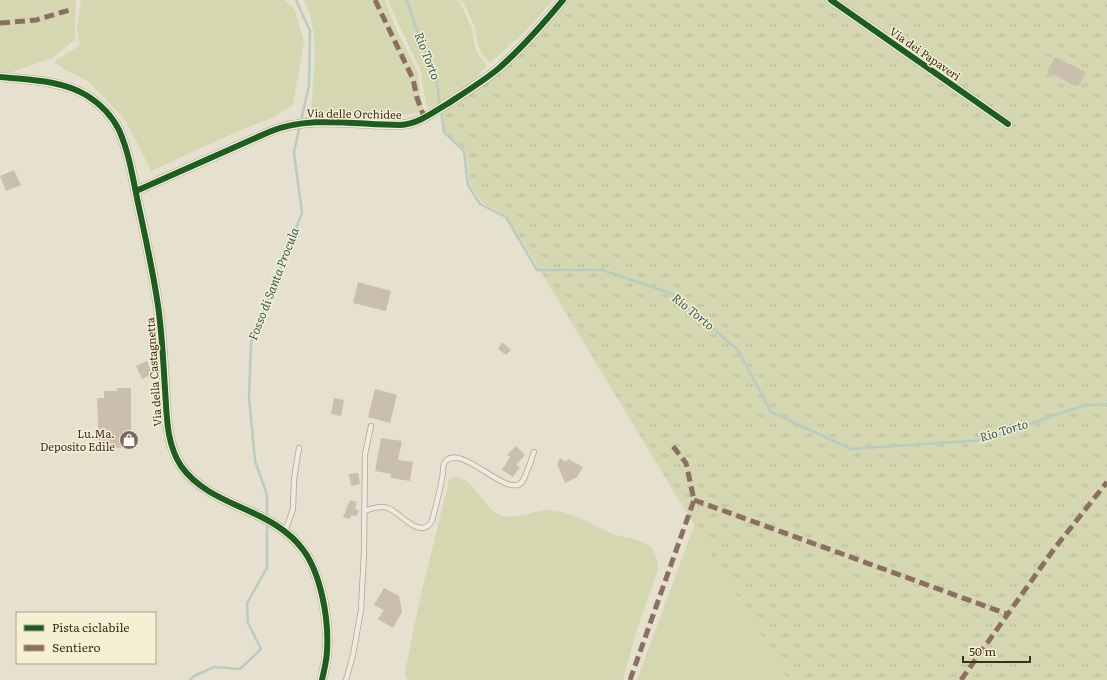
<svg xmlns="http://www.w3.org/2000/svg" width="1107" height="680" viewBox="0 0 1107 680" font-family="Literata,serif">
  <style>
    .grass { fill: #d4d7b0 }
    .park { fill: url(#park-tufts) }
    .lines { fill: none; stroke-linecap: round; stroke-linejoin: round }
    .stream { stroke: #b9ccc2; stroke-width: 2.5 }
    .building { fill: #cabfaf }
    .lane-casing { stroke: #aba597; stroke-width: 6 }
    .street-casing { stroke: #aba597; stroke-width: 10 }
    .lane { stroke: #eeeae0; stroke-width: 4.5 }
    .street { stroke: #eeeae0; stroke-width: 9 }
    .quiet { stroke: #8d6e63; stroke-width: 5; stroke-dasharray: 10 5; stroke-linecap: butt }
    .cycleway-casing { stroke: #f7efd4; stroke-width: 8 }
    .cycleway { stroke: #1b5e20; stroke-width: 6 }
    .labels { text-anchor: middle; stroke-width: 3; stroke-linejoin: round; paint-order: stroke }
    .street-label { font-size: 11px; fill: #3c2e1e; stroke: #f7efd4 }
    .poi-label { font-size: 11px; fill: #3c2e1e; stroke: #f7efd4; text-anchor: end }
    .water-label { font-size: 12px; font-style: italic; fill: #2d5c5c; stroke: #f7efd4 }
  </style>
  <defs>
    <pattern id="park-tufts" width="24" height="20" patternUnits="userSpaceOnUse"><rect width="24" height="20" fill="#d4d7b0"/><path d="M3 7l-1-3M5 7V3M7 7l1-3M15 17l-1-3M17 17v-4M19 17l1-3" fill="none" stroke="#b7b997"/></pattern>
  </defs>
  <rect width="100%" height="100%" fill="#e6e0ce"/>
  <path class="grass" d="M0,0H76L75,20V40L52,58L12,72H0Z
    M81,0H284L294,8L304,41L293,105L273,117L218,140L151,171L141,150L125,120L88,81L64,69L54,62L80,45L77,29Z
    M304,0H385L396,29L418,73L420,93L424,111C402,117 381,117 358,116C343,115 330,112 315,116L311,112L315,57L314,36L310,14Z
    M388,0H457L461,5L472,28L475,47L478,54L487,66L472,82L446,99L427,108L420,69L401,29Z
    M460,0H553L526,31L490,63L481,53L477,40L475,27L464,4Z
    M455,477C478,479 481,510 503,516C513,518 526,515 536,512C540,511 544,510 548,510C572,511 592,525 613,534C624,538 639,538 648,545C656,551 658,561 658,570L637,629L623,680H407L405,672L418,608L449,480Z
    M701,507L956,680H637Z"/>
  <path class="park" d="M569,0H1107V680H788L507,216L482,202L470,184L466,151L445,131L443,110L537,36Z"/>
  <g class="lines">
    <path class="stream" d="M407,0L419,38L436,75L440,105
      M441,110L444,132L464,151L468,185L480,204L506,217L537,270H602L673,294L738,350L771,412L851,449L983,440L1082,406L1107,404
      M267,517V495L255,461L249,397L251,343L302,213L294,152L309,85L310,31L296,0
      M190,680L194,676L214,667L240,669L261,649L248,623L247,603L267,568V522"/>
  </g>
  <path class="building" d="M1055,57L1086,72L1078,87L1047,72Z
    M14,170L21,185L6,191L0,176Z
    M358,282L391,291L386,311L353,303Z
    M502,342L511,350L506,355L498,349Z
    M147,361L152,374L142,379L136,366Z
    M117,388H131V447L99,449L97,398H104V391H117Z
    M375,389L397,395L390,423L368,417Z
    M334,398L344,400L341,416L331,414Z
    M381,438L402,441L398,460L413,462L410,481L390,478L391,474L375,471Z
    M516,446L525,455L516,465L520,467L513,477L502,470L510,457L507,455Z
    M560,458L566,462L568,459L583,467L577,477L565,483L557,464Z
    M358,473L360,484L351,486L349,474Z
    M350,500L357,502L355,509L359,510L357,516L351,515L350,519L343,517Z
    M384,588L399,596L402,612L393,628L378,619L384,610L374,605Z"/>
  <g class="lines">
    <g class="lane-casing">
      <path id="lane" d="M364,511C371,509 380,505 388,508C400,512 420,541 432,521C436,505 441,488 443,472C443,468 443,463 446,461C462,444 506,497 521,483C526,478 531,460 534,452
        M285,532L293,509L294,479L299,448
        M346,680L353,655L361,610L364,552L365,454L371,426"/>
    </g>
    <g class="street-casing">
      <path id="street" d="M831,0L1008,124
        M0,77C29,80 60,80 86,95C99,103 112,116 119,130C129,152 133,179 138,203C145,235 152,267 157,299C162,329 163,359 165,389C167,416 166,443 181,466C198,490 225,500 251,512C269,520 287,530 300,546C321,570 329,620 327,650C327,660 324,670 322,680
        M136,191L269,132C309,115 357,125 400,125C418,124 432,113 447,104C464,93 482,82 498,69C521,49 543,24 563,0"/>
    </g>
    <use href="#lane" class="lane"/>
    <use href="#street" class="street"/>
    <path class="quiet" d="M375,0L413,79L417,98L423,114L426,118
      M0,23L36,20L73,9
      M694,500L1007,614
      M630,680L694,500L686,463L672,445
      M961,680L1054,549L1107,482"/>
    <g class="cycleway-casing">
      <path id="cycleway" d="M831,0L1008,124
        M0,77C29,80 60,80 86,95C99,103 112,116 119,130C129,152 133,179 138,203C145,235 152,267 157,299C162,329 163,359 165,389C167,416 166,443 181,466C198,490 225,500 251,512C269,520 287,530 300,546C321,570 329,620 327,650C327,660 324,670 322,680
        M136,191L269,132C309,115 357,125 400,125C418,124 432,113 447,104C464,93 482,82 498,69C521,49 543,24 563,0"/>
    </g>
    <use href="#cycleway" class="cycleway"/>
  </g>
  <defs>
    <g id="shop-disc" transform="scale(1)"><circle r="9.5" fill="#786c5c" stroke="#f7efd4"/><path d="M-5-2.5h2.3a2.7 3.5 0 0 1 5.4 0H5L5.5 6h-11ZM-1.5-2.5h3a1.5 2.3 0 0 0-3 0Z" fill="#fff"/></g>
  </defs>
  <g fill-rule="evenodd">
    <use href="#shop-disc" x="129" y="440"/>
  </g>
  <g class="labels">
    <g class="street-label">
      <text transform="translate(925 54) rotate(35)" y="4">Via dei Papaveri</text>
      <text transform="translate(354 114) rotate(1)" y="4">Via delle Orchidee</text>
      <text transform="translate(154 372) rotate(-94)" y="4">Via della Castagnetta</text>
    </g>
    <g class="poi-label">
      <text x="115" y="438">Lu.Ma.<tspan x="115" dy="13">Deposito Edile</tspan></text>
    </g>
    <g class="water-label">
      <text transform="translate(427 56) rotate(69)" y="4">Rio Torto</text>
      <text transform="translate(274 284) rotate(-69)" y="4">Fosso di Santa Procula</text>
      <text transform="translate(693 312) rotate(39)" y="4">Rio Torto</text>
      <text transform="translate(1004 431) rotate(-17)" y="4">Rio Torto</text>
    </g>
  </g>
  <rect x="16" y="612" width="140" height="52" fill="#f7efd4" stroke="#aca28b"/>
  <rect x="24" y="625" width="20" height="6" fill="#1b5e20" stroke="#aca28b"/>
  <text x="52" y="632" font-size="12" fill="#3c2e1e">Pista ciclabile</text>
  <rect x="24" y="645" width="20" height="6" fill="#8d6e63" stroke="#aca28b"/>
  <text x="52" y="652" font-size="12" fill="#3c2e1e">Sentiero</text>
  <path d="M963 656v6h67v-6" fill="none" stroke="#3c2e1e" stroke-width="2"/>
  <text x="969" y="656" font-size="12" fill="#3c2e1e" stroke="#f7efd4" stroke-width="3" paint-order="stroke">50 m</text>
</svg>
